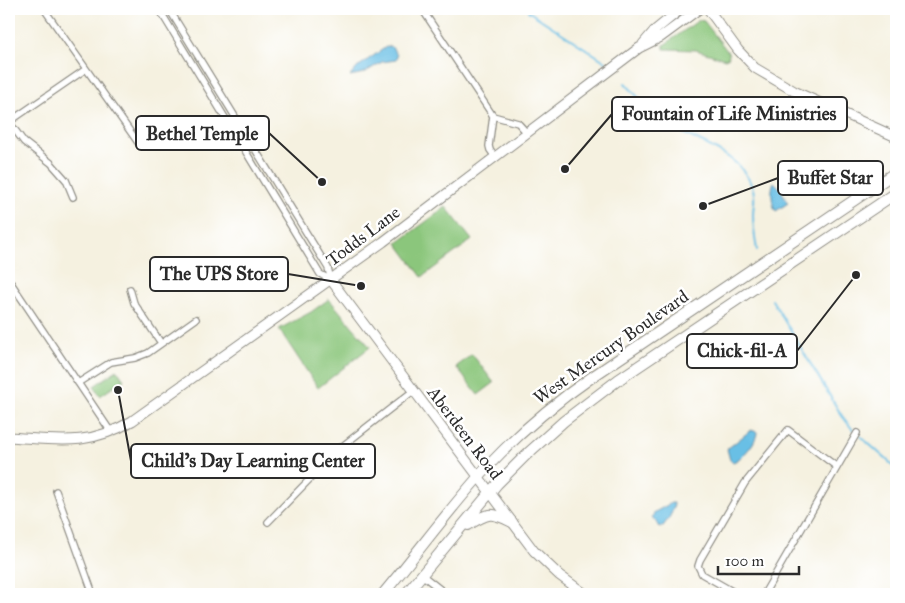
<svg xmlns="http://www.w3.org/2000/svg" width="905" height="603" viewBox="0 0 905 603" font-family="'IM FELL Great Primer',serif">
  <style>
    .green { fill: #8bc67c; stroke: #5b7854 }
    .water { fill: #69bfe5; stroke: #4a7588 }
    .lines { fill: none; stroke-linecap: round; stroke-linejoin: round }
    .stream { stroke: #69bfe5; stroke-width: 2 }
    .minor-casing { stroke: #908e86; stroke-width: 8 }
    .secondary-casing { stroke: #908e86; stroke-width: 11 }
    .trunk-casing { stroke: #908e86; stroke-width: 12 }
    .minor { stroke: #fff; stroke-width: 5.5 }
    .secondary { stroke: #fff; stroke-width: 9 }
    .trunk { stroke: #fff; stroke-width: 10 }
    .labels { text-anchor: middle; stroke-width: 5; stroke-linejoin: round; paint-order: stroke }
    .street-label { font-size: 18px; fill: #2b2b2b; stroke: #fff }
    .leader { fill: none; stroke: #2b2b2b; stroke-width: 2 }
    .callout-dot { fill: #2b2b2b; stroke: #fff; stroke-width: 2 }
    .callout { fill: #fff; stroke: #2b2b2b; stroke-width: 2 }
    .callout-label { font-size: 19px; text-anchor: middle; font-weight: bold; fill: #2b2b2b }
  </style>
  <rect width="100%" height="100%" fill="#fff"/>
  <filter id="ink" filterUnits="userSpaceOnUse"><feTurbulence type="fractalNoise" baseFrequency=".02" numOctaves="2"/><feDisplacementMap in="SourceGraphic" scale="10" xChannelSelector="R" yChannelSelector="G"/><feConvolveMatrix kernelMatrix="1 2 1 2 8 2 1 2 1" color-interpolation-filters="sRGB"/></filter>
  <filter id="wash" filterUnits="userSpaceOnUse"><feTurbulence type="fractalNoise" baseFrequency=".0096" numOctaves="4" result="noise"/><feDisplacementMap in="SourceGraphic" scale="20" xChannelSelector="R" yChannelSelector="G"/><feGaussianBlur stdDeviation="1.12" result="paint"/><feColorMatrix in="noise" values="0 0 0 0 0 0 0 0 0 0 0 0 0 0 0 0 0 1.4 0 .05"/><feComposite in="paint" operator="in"/></filter>
  <g filter="url(#wash)">
    <rect width="100%" height="100%" fill="#f5f1e0"/>
    <path class="green" d="M699,20L704,21L728,52L729,57L725,59L696,50L664,49V45Z
      M446,207L472,240L422,277L397,243Z
      M329,299L370,347L318,388L279,329L311,312Z
      M472,354L494,383L478,395L456,367Z
      M117,370L124,380L100,396L94,386Z"/>
    <path class="water" d="M391,46L397,55L396,60L382,62L364,73L350,76L359,66L386,47Z
      M774,182L780,188L788,203L776,211C772,207 770,188 774,182Z
      M751,430L757,432C757,442 742,459 733,462L730,460L727,449Z
      M671,503H674C674,511 668,520 663,526L660,527L652,517L655,512Z"/>
    <g class="lines">
      <path class="stream" d="M528,11L606,62
        M625,83C639,98 652,114 669,125C699,145 740,151 753,189C756,199 753,205 753,215C753,227 755,238 757,250
        M772,300L842,416L853,430
        M860,436L896,468"/>
    </g>
  </g>
  <g filter="url(#ink)">
    <g class="lines">
      <g class="minor-casing">
        <path id="minor" d="M44,9L139,144
          M159,9L320,274L331,280
          M169,9L328,268L331,280
          M422,9L493,116L518,123L527,133
          M493,116L489,146L490,150L495,157
          M9,122L24,142L51,163L66,180L73,197
          M9,122L86,69
          M9,280L111,432
          M130,289L134,303L161,343
          M78,383L111,362L135,358L148,353L196,319
          M56,491L93,594
          M268,522L340,448L413,391
          M422,575L446,594
          M737,594L702,574L698,566L700,560L745,483L788,430L837,467
          M764,594L857,433"/>
      </g>
      <g class="secondary-casing">
        <path id="secondary" d="M708,9L738,50L755,68L794,91L896,137
          M643,44L654,31L681,9
          M331,280L534,551L559,575L585,594
          M9,437C57,440 88,447 132,421L383,242L639,48L661,37L699,9"/>
      </g>
      <g class="trunk-casing">
        <path id="trunk" d="M468,525C488,513 491,511 512,522
          M383,594C419,551 452,505 490,464C521,431 556,402 592,377L896,172
          M406,594L497,484L526,455L564,421L618,380L896,193"/>
      </g>
      <use href="#minor" class="minor"/>
      <use href="#secondary" class="secondary"/>
      <use href="#trunk" class="trunk"/>
    </g>
  </g>
  <g class="labels">
    <g class="street-label">
      <text transform="translate(363 236) rotate(-37)" y="6">Todds Lane</text>
      <text transform="translate(611 347) rotate(-35)" y="6">West Mercury Boulevard</text>
      <text transform="translate(465 433) rotate(53)" y="6">Aberdeen Road</text>
    </g>
  </g>
  <path class="leader" d="M565 169L612 114M322 182L269 133M703 206L778 178M361 286L288 274M856 275L797 351M118 390L131 461"/>
  <g class="callout-dot">
    <circle cx="565" cy="169" r="5"/>
    <circle cx="322" cy="182" r="5"/>
    <circle cx="703" cy="206" r="5"/>
    <circle cx="361" cy="286" r="5"/>
    <circle cx="856" cy="275" r="5"/>
    <circle cx="118" cy="390" r="5"/>
  </g>
  <g class="callout">
    <rect x="612" y="97" width="235" height="34" rx="5"/>
    <rect x="136" y="116" width="133" height="34" rx="5"/>
    <rect x="778" y="161" width="105" height="34" rx="5"/>
    <rect x="150" y="257" width="138" height="34" rx="5"/>
    <rect x="687" y="334" width="110" height="34" rx="5"/>
    <rect x="131" y="444" width="244" height="34" rx="5"/>
  </g>
  <g class="callout-label">
    <text x="729" y="120">Fountain of Life Ministries</text>
    <text x="202" y="140">Bethel Temple</text>
    <text x="830" y="184">Buffet Star</text>
    <text x="219" y="280">The UPS Store</text>
    <text x="742" y="357">Chick-fil-A</text>
    <text x="253" y="467">Child's Day Learning Center</text>
  </g>
  <rect width="905" height="603" fill="none" stroke="#fff" stroke-width="30"/>
  <path d="M718 566v8h81v-8" fill="none" stroke="#2b2b2b" stroke-width="2.5"/>
  <text x="725" y="566" font-size="15" fill="#2b2b2b" stroke="#ffffff" stroke-width="4" paint-order="stroke">100 m</text>
</svg>
